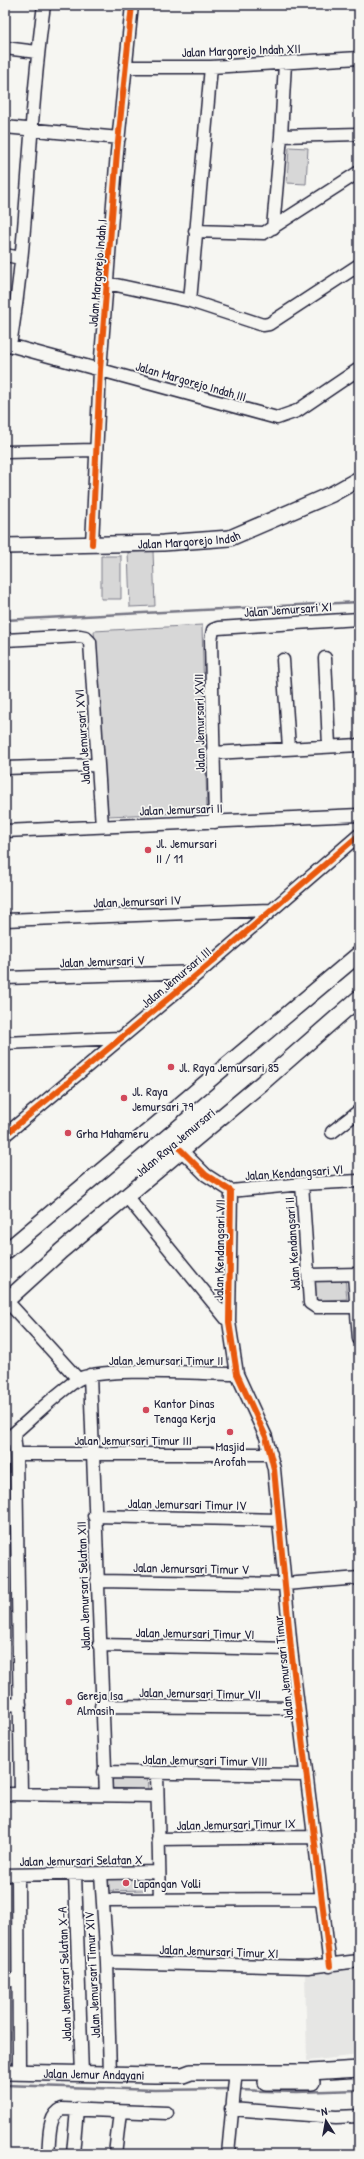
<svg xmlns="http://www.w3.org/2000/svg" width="364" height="2159" viewBox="0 0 364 2159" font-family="'Patrick Hand',sans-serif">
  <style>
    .built { fill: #e6e6e4 }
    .green { fill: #d7d7d7; stroke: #7c7c89 }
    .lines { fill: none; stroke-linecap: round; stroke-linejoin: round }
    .stream { stroke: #757583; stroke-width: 2.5 }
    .minor-casing { stroke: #22223b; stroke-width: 15 }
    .major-casing { stroke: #22223b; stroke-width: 18 }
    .minor { stroke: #f6f6f2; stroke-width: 12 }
    .major { stroke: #f6f6f2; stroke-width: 15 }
    .cycleway-casing { stroke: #f6f6f2; stroke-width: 8 }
    .cycleway { stroke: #e8590c; stroke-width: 6 }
    .poi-dot { fill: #d1495b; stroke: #f6f6f2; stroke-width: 1.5 }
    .labels { text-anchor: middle; stroke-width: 3.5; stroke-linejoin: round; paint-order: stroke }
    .street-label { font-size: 13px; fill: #22223b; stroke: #f6f6f2 }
    .poi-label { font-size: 13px; fill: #22223b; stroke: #f6f6f2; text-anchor: start }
  </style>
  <rect width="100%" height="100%" fill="#f6f6f2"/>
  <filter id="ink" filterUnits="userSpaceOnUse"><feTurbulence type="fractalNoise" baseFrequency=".025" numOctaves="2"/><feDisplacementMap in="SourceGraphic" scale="8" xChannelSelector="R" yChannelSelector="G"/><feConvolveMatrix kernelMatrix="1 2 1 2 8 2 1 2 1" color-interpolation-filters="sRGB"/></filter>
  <g filter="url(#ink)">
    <path class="built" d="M359,1965V2055L307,2061L305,1973L335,1971Z"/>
    <path class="green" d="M289,147L308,148L306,184L287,183Z
      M153,551L155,606L130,607L128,552Z
      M101,556H121V599H101Z
      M202,625L207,812L108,816L94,631Z
      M345,1277L347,1299L315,1301L313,1280Z
      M109,1774L147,1776L148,1789L113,1791Z
      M144,1875L145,1890L107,1891L106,1876Z"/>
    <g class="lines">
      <path class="stream" d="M5,620L359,602
        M5,2085L155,2090L230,2089
        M237,2090L296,2092L359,2090"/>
      <g class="minor-casing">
        <path id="minor" d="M5,48L37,52
          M125,67H211L359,58
          M5,127L119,138
          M281,136L359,134
          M273,228L281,136L285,63
          M195,231L264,233L359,172
          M5,255L21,258
          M107,283L190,301L263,325L269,324L359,265
          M190,301L211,67
          M5,344L277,418L297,411L359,369
          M10,345C29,233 28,118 44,5
          M5,452L95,450
          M92,544L100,370L117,152L132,5
          M5,640L80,636L85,637L90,642L102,826
          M325,658L329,746
          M283,660L289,748
          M213,753L359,745
          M5,768L97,765
          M215,822L211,640L213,630L218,628L359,619
          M5,831L359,815
          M5,920L270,910
          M5,978L200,972
          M5,1043L120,1038
          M332,1132L359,1111
          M5,1135L200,972L359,835
          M181,1150L206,1175L231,1191L229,1322L237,1374L266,1437L274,1469L291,1649L330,1966
          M302,1184L310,1303L316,1307H356
          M231,1191L302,1184L359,1181
          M127,1197L229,1322
          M309,1275L359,1274
          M354,1275L359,1339
          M6,1300L78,1379
          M90,1375L106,1795
          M14,1434L16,1454H271
          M5,1441C28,1422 53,1396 77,1380C99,1366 206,1374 237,1374
          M16,1454L21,1794
          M94,1516L279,1520
          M97,1581L285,1584L359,1578
          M99,1645L291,1649
          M5,1705L20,1704
          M101,1706L298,1708
          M104,1772L307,1775
          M157,1773L160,1900
          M5,1794L157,1796
          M158,1839L314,1837
          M75,1874L82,2074
          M101,1874L107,1962L110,2074
          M5,1875L158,1872
          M18,1875L19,2072
          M103,1900L322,1899
          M107,1962L308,1967L359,1961
          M5,1980H18
          M231,2109L336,2117L359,2116
          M48,2154C50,2139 47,2116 62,2109L167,2113
          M73,2154L77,2109
          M115,2154L120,2112
          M228,2154L235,2080"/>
      </g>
      <g class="major-casing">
        <g id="major">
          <path id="s1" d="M5,546L163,543L230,538L332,494L359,479"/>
          <path d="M5,1252L359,954"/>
          <path d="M5,1302L61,1251L262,1083L359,998"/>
          <path id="s2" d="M5,2072L155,2075H183L191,2072H310L359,2069"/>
          <path d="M266,2082H312"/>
        </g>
      </g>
      <use href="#minor" class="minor"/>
      <use href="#major" class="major"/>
      <g class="cycleway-casing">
        <path id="cycleway" d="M92,544L100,370L117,152L132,5
          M5,1135L200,972L359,835
          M181,1150L206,1175L231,1191L229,1322L237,1374L266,1437L274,1469L291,1649L330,1966"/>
      </g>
      <use href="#cycleway" class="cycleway"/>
    </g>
  </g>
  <g class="poi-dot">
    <circle cx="148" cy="850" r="4"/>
    <circle cx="171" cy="1067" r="4"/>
    <circle cx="124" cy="1098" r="4"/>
    <circle cx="68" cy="1133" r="4"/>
    <circle cx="146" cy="1410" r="4"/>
    <circle cx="230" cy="1432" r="4"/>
    <circle cx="69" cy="1702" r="4"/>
    <circle cx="126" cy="1883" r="4"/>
  </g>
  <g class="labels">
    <g class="street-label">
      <text transform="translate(241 50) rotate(-2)" y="5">Jalan Margorejo Indah XII</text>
      <text transform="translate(97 273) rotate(-85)" y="5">Jalan Margorejo Indah I</text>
      <text transform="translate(191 381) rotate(16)" y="5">Jalan Margorejo Indah III</text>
      <text dy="5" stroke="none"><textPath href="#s1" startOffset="184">Jalan Margorejo Indah</textPath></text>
      <text transform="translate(288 609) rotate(-4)" y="5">Jalan Jemursari XI</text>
      <text transform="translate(199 723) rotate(-91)" y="5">Jalan Jemursari XVII</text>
      <text transform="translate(82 737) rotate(-94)" y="5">Jalan Jemursari XVI</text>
      <text transform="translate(181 809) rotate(-2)" y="5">Jalan Jemursari II</text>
      <text transform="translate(137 901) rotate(-2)" y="5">Jalan Jemursari IV</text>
      <text transform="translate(102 961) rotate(-2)" y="5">Jalan Jemursari V</text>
      <text transform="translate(176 977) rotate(-40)" y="5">Jalan Jemursari III</text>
      <text transform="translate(175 1142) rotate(-40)" y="5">Jalan Raya Jemursari</text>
      <text transform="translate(294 1172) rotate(-4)" y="5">Jalan Kendangsari VI</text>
      <text transform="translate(292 1244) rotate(-94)" y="5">Jalan Kendangsari II</text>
      <text transform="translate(219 1250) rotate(-89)" y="5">Jalan Kendangsari VII</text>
      <text x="166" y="1365">Jalan Jemursari Timur II</text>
      <text x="133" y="1445">Jalan Jemursari Timur III</text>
      <text transform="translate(187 1504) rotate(1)" y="5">Jalan Jemursari Timur IV</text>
      <text transform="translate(191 1568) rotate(1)" y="5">Jalan Jemursari Timur V</text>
      <text transform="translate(83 1586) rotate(-92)" y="5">Jalan Jemursari Selatan XII</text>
      <text transform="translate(195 1633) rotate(1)" y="5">Jalan Jemursari Timur VI</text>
      <text transform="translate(283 1668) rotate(-96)" y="5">Jalan Jemursari Timur</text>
      <text transform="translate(200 1693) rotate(1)" y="5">Jalan Jemursari Timur VII</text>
      <text transform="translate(205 1760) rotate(1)" y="5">Jalan Jemursari Timur VIII</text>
      <text transform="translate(236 1824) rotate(-1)" y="5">Jalan Jemursari Timur IX</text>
      <text transform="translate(81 1860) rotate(-1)" y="5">Jalan Jemursari Selatan X</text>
      <text transform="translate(219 1951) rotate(2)" y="5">Jalan Jemursari Timur XI</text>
      <text transform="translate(64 1974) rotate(-92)" y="5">Jalan Jemursari Selatan X-A</text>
      <text transform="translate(92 1975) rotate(-93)" y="5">Jalan Jemursari Timur XIV</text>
      <text dy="5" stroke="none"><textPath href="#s2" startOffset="89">Jalan Jemur Andayani</textPath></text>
    </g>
    <g class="poi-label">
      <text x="156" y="848">Jl. Jemursari<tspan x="156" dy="15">II / 11</tspan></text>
      <text x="179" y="1072">Jl. Raya Jemursari 85</text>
      <text x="132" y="1096">Jl. Raya<tspan x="132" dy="15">Jemursari 79</tspan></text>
      <text x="76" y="1138">Grha Mahameru</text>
      <text x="154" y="1408">Kantor Dinas<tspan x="154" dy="15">Tenaga Kerja</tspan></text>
      <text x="230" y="1451" text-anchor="middle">Masjid<tspan x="230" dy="15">Arofah</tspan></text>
      <text x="77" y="1700">Gereja Isa<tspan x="77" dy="15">Almasih</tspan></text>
      <text x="134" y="1888">Lapangan Volli</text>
    </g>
  </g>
  <rect width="364" height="2159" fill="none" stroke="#f6f6f2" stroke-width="20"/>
  <rect x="10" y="10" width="344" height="2139" fill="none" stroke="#22223b" stroke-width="1.5" filter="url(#ink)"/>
  <g transform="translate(326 2121) rotate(349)" stroke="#f6f6f2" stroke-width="3" paint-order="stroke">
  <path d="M0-3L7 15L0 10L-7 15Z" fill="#22223b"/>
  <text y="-6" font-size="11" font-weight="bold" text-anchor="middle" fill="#22223b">N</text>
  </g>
</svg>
